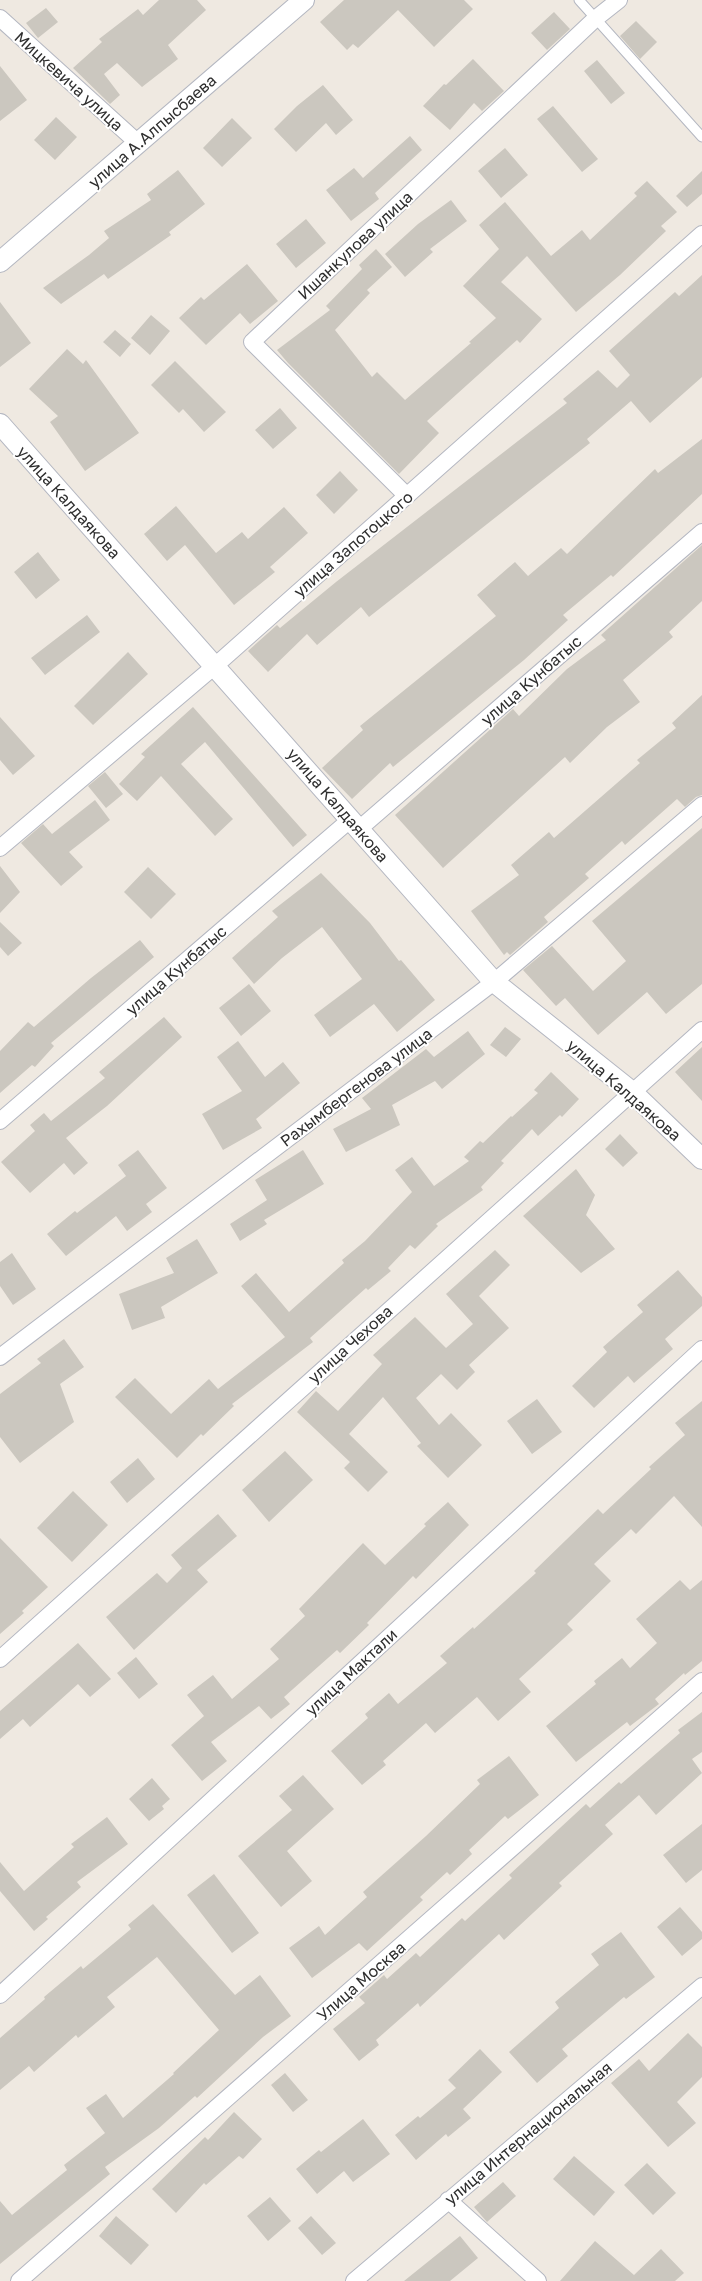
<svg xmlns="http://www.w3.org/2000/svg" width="702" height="2281" viewBox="0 0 702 2281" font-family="'Golos Text',sans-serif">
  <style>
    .building { fill: #cbc7bf }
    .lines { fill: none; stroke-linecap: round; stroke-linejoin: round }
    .service-casing { stroke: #b4b7c1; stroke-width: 11 }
    .minor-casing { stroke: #b4b7c1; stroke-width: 18 }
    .tertiary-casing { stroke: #b4b7c1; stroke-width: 22 }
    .service { stroke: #fff; stroke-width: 9 }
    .minor { stroke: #fff; stroke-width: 16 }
    .tertiary { stroke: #fff; stroke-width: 20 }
    .labels { text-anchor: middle; stroke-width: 4; stroke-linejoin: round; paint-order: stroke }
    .street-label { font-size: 16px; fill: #2e2e2e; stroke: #fff }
  </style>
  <rect width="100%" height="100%" fill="#efe9e1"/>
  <path class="building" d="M159,0H197L206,10L168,45L178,59L142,87L117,63L104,74L120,95L110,104L73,68L102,42L99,39L138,9L143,15Z
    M344,0H464L473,9L434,47L398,10L358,48L353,44L347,50L320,22Z
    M46,8L58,22L38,38L26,23Z
    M554,12L570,29L547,50L531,33Z
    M636,21L657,42L640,59L620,36Z
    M473,59L504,91L482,111L474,103L450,130L423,106L444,84L446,85Z
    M597,60L625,93L611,104L584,71Z
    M0,66L27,100L0,121Z
    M323,85L353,120L336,135L326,123L296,152L274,129L297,106Z
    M553,106L598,159L582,172L537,119Z
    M56,117L77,137L55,160L34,140Z
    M232,118L252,138L222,167L203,148Z
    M410,136L422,150L375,193L379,199L351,221L326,190L354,168L363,178Z
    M505,148L528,175L501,198L478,171Z
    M178,170L205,204L169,232L171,235L108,279L104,274L61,304L43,288L89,255L109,238L104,231L151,200L147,194Z
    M702,171V194L687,207L676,196Z
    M647,181L677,212L661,226L666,231L620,275L576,312L527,256L501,282L542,319L520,343L517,340L427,421L439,433L399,474L288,363L277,350L330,310L326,306L362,269L359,265L376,249L392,267L367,290L370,293L335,330L372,377L377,372L405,400L471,343L469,342L496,318L463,286L499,249L479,225L505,202L551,256L582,230L590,240L637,196L634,193Z
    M451,200L467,221L430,249L433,252L405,277L385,254L418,224Z
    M306,219L326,243L296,268L276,244Z
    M247,264L278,301L250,324L240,313L206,345L179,318L201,297L204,300Z
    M702,275V377L650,423L631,401L587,439L590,443L369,617L361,607L317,645L307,634L268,672L248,651L277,625L280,628L336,582L567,403L563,399L598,370L617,388L630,375L609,351L675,292L679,296Z
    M0,302L31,343L0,367Z
    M151,315L170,331L150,355L131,338Z
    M115,330L131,344L120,357L103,342Z
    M67,349L83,364L86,360L139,433L85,471L50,422L58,416L29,389Z
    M175,361L226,412L204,432L183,409L179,413L151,385Z
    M280,408L297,428L273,449L255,430Z
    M702,439V494L613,577L611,575L563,615L568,620L524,660L393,767L390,763L352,799L322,768L363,730L360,726L496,616L477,595L515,562L528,576L561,548L567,554L655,469L658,473Z
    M340,471L358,490L334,514L316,495Z
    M176,506L216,553L242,532L248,539L284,507L308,533L270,567L275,572L234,605L185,545L167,561L144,534Z
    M702,545V601L669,632L673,637L623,680L640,702L607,727L570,763L565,757L443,868L395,815L513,709L519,716L567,669L606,640L601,635Z
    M38,552L60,580L36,599L14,572Z
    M87,615L100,632L45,675L31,658Z
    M128,652L148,674L93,725L74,706Z
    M702,695V795L696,797L685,807L677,799L625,845L622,841L585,874L589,878L544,917L548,922L510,955L507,952L504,955L471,911L519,875L511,865L549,832L554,838L640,763L637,760L676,728L672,723Z
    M193,707L307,835L293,847L205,742L181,764L233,819L215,836L161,776L137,801L119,784L145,757L141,754Z
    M0,717L35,756L13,775L0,760Z
    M105,772L123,794L106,808L88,786Z
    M95,800L110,820L69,852L83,867L61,886L21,843L43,824L52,834Z
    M702,828V984L666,1014L647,992L598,1035L565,998L556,1006L523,970L552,946L593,991L626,961L592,921Z
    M0,866L20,892L0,913Z
    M148,867L176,894L151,919L124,892Z
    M321,873L370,923L399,961L401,960L435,1000L397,1032L374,1004L330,1037L314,1015L362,979L322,927L282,958L254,984L232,958L278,917L272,911Z
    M0,922L22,943L8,956L0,947Z
    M140,940L154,957L51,1043L54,1046L35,1067L32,1065L0,1093V1051L28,1022L34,1027L91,978Z
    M249,984L271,1011L241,1036L219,1008Z
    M164,1017L182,1037L107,1106L66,1138L88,1163L74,1175L64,1163L30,1193L1,1162L35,1131L30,1125L44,1113L51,1121L105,1078L99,1072Z
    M505,1027L521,1039L506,1057L490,1045Z
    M468,1031L485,1054L442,1089L435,1081L392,1105L400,1125L346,1152L333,1129L371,1109L362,1098L426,1049L434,1057Z
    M238,1041L265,1077L283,1062L300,1083L256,1119L262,1128L223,1150L202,1114L242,1091L217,1057Z
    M702,1047V1101L675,1072Z
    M551,1072L579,1099L562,1117L560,1115L538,1136L532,1129L501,1161L504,1163L481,1187L483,1190L436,1224L438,1226L415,1249L410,1245L388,1268L391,1271L368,1290L366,1288L310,1338L313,1342L232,1404L234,1406L203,1436L201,1434L177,1458L115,1397L135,1378L171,1414L209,1379L218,1389L285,1337L241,1286L256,1273L289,1312L344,1263L342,1260L365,1241L412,1192L395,1170L412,1157L434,1186L469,1161L464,1157L480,1141L483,1143L511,1116L512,1117L538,1093L534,1090Z
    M620,1134L638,1153L623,1167L605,1149Z
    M138,1150L167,1188L146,1204L152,1212L127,1231L116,1216L66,1256L47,1234L75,1211L77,1213L126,1176L118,1165Z
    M303,1150L324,1184L264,1220L267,1224L240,1241L230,1224L267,1200L255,1180Z
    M576,1169L595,1195L586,1215L615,1249L581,1273L523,1216Z
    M197,1239L218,1273L161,1307L165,1318L132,1330L119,1294L174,1273L166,1258Z
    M495,1250L510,1265L479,1296L509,1328L469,1365L475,1372L457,1390L441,1374L416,1398L439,1425L451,1413L482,1445L448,1478L417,1446L421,1443L383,1397L349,1434L388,1472L368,1492L344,1468L350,1462L297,1412L316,1391L338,1411L382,1364L373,1355L415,1317L446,1348L473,1324L446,1294Z
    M12,1253L36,1289L13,1305L0,1286V1262Z
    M678,1270L702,1297V1306L665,1339L673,1349L634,1383L628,1376L594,1408L572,1386L607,1352L603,1347L643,1312L637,1305Z
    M64,1339L84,1367L60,1384L74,1422L20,1463L0,1437V1394L41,1363L37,1359Z
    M537,1399L562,1432L532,1454L507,1421Z
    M702,1401V1527L674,1496L636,1534L631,1529L594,1564L611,1581L567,1624L573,1630L519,1679L531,1692L498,1721L477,1697L435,1733L426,1723L383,1761L386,1765L362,1785L331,1751L368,1718L365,1714L389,1693L398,1704L447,1663L440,1656L473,1627L474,1629L536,1573L534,1571L598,1509L603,1514L651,1469L649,1467L685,1435L675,1423Z
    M285,1451L313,1480L269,1522L242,1490Z
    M138,1458L155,1479L127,1503L110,1482Z
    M73,1491L108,1525L72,1562L37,1528Z
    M448,1502L469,1525L416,1579L413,1576L367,1623L369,1625L340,1653L337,1650L284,1697L290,1704L271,1719L259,1706L211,1742L227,1761L202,1781L171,1745L204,1716L187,1695L213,1675L232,1699L279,1659L270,1649L305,1616L299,1609L363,1543L385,1565L426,1526L424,1524Z
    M218,1514L237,1536L197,1570L208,1582L134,1650L106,1617L157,1573L167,1583L182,1568L171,1555Z
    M0,1538L48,1587L22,1611L24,1613L0,1634Z
    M680,1580L690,1590L702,1580V1661L685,1675L684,1673L655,1699L659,1704L630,1726L627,1722L576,1762L546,1726L596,1684L594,1681L622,1658L630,1668L657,1643L636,1619Z
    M78,1643L111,1679L90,1697L78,1684L30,1727L23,1719L0,1739V1711Z
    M136,1657L158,1684L139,1699L117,1673Z
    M702,1712V1752L692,1759L702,1773L656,1815L639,1795L605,1825L613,1834L559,1883L562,1886L504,1940L499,1934L420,2007L418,2003L376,2040L379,2045L359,2061L333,2029L365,2003L359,1997L384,1975L387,1979L416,1953L420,1957L462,1918L465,1921L512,1878L509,1875L586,1804L590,1808L619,1782L621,1784L680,1733L678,1730Z
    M509,1756L539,1795L508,1819L505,1816L469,1850L472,1854L450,1875L447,1872L420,1897L423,1900L367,1951L359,1943L312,1978L289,1948L319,1926L325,1935L367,1897L363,1892L426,1836L480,1784L477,1780Z
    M303,1775L334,1809L287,1851L312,1881L281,1907L238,1856L292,1810L279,1796Z
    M152,1778L170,1799L162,1806L164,1809L149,1821L129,1799Z
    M107,1817L128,1844L77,1882L81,1887L46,1917L48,1919L34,1931L0,1891V1862L24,1891L74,1847L71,1844Z
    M702,1824V1870L686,1883L663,1855Z
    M214,1874L259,1933L232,1953L187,1895Z
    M153,1904L235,1995L260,1975L291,2016L263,2037L197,2098L195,2096L159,2128L105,2167L110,2174L0,2264V2201L12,2215L67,2170L64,2165L105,2133L86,2108L106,2094L123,2118L174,2074L173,2073L219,2030L157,1957L107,1997L115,2007L78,2038L76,2035L34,2072L29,2066L0,2090V2038L45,1999L44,1997L81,1966L83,1969L131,1929L128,1925Z
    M680,1907L702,1932V1939L682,1956L657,1927Z
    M621,1932L655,1977L626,1999L624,1997L562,2049L568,2056L537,2083L509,2052L559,2008L555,2002L599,1965L591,1954Z
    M688,2033L702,2047V2077L677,2102L696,2123L668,2147L611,2083L639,2059L649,2071Z
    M480,2049L502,2072L463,2109L471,2118L448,2137L446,2134L416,2160L395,2135L418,2116L420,2118L456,2088L448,2080Z
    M285,2073L308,2100L293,2112L271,2085Z
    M234,2112L262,2139L243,2159L239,2156L206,2185L204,2183L176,2213L152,2189L205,2137L208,2140Z
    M363,2119L390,2154L353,2182L344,2171L317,2194L296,2169L319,2150L321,2152Z
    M574,2156L615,2192L594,2216L553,2179Z
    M647,2163L676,2193L653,2215L624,2185Z
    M503,2182L516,2196L487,2222L474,2207Z
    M270,2197L291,2221L268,2241L247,2216Z
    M116,2216L149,2245L131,2265L99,2236Z
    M311,2216L336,2243L322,2255L298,2228Z
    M460,2236L478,2258L450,2281H404Z
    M595,2241L634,2275L661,2249L684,2273L675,2281H560Z"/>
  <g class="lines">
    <g class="service-casing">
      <path id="service" d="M579,0L702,137"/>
    </g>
    <g class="minor-casing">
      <path id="minor" d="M0,18L138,143
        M407,496L252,342L595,19L619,0
        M359,829L702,532
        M0,848L216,665L702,234
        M0,1121L351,819
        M0,1357L494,982L702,805
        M0,1659L702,1030
        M0,1995L702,1349
        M448,2200L538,2281
        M19,2281L702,1681
        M354,2281L702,1986"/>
    </g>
    <g class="tertiary-casing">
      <path id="tertiary" d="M0,262L304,0
        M0,424L494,982L631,1091L702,1159"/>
    </g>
    <use href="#service" class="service"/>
    <use href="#minor" class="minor"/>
    <use href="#tertiary" class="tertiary"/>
  </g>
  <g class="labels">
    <g class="street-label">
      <text transform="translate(69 81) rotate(42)" y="6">Мицкевича улица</text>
      <text transform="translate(152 131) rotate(-41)" y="6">улица А.Алпысбаева</text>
      <text transform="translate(355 245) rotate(-43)" y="6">Ишанкулова улица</text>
      <text transform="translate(69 502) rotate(48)" y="6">улица Калдаякова</text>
      <text transform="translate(353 544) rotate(-41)" y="6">улица Запотоцкого</text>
      <text transform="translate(531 680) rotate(-41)" y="6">улица Кунбатыс</text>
      <text transform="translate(338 805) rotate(49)" y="6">улица Калдаякова</text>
      <text transform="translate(176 970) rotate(-41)" y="6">улица Кунбатыс</text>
      <text transform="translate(356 1087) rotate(-37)" y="6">Рахымбергенова улица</text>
      <text transform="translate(624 1090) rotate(41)" y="6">улица Калдаякова</text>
      <text transform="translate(350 1344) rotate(-42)" y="6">улица Чехова</text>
      <text transform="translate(351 1672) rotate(-43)" y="6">улица Мактали</text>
      <text transform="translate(361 1981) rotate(-41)" y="6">Улица Москва</text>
      <text transform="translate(528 2133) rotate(-40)" y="6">улица Интернациональная</text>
    </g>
  </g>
</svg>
